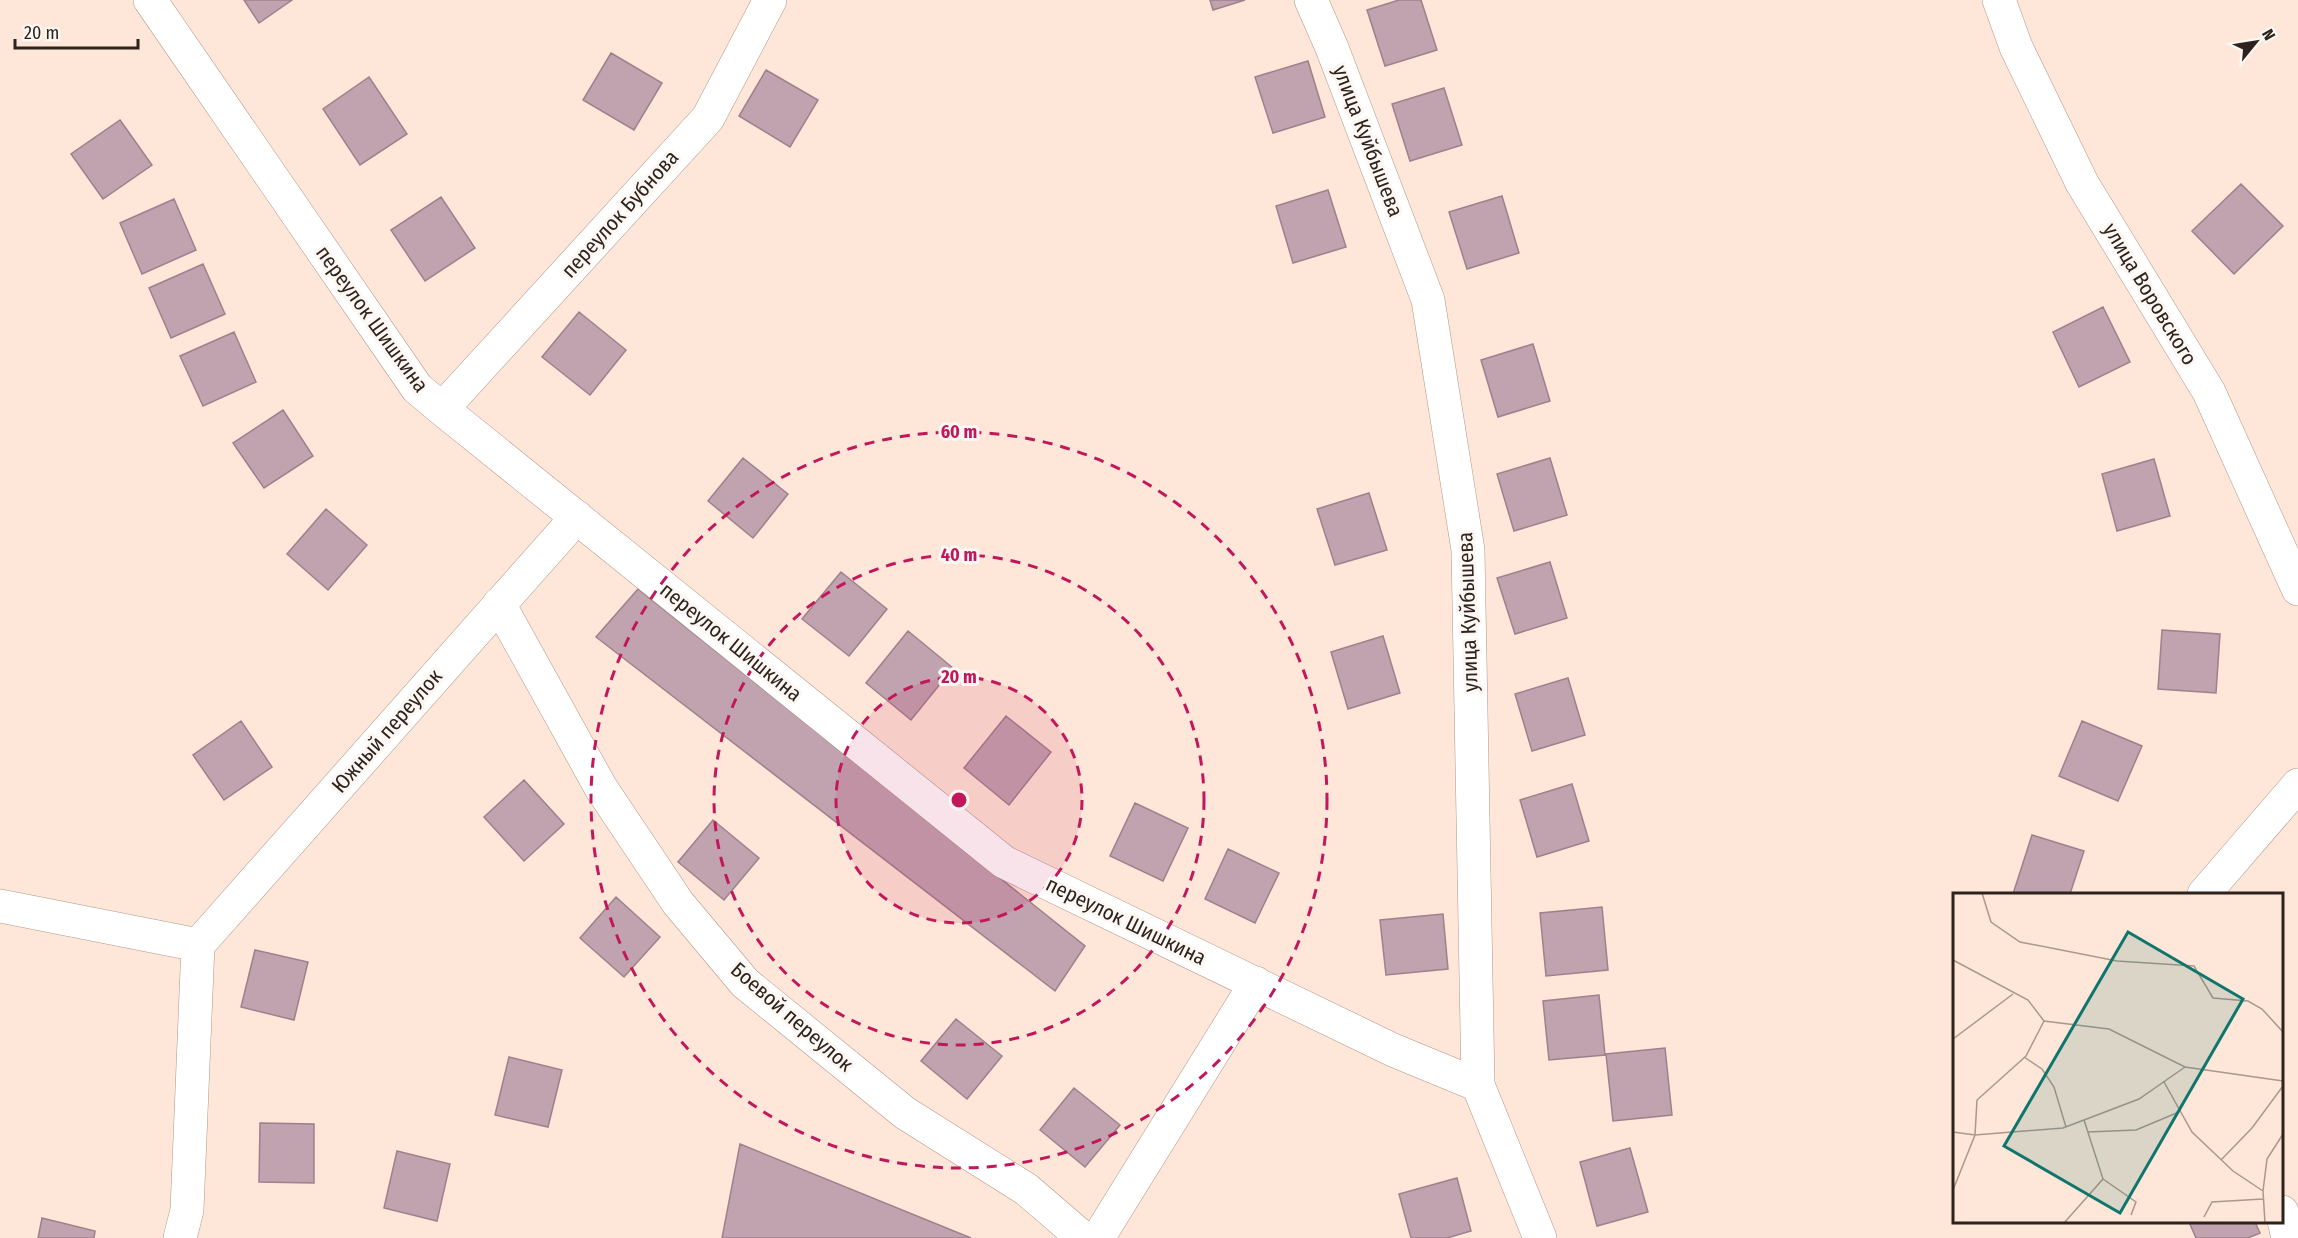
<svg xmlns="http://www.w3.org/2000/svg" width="2298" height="1238" viewBox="0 0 2298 1238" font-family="'Fira Sans Condensed',sans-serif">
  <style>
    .building { fill: #c1a2af; stroke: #9e818d; stroke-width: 1.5 }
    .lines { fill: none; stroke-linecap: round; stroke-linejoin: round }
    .minor-casing { stroke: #b29787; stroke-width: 34 }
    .minor { stroke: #fff; stroke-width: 33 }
    .ring { fill: none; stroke: #c2185b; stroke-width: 3; stroke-dasharray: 10 8 }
    .labels { text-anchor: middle; stroke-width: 6; stroke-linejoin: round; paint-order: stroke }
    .street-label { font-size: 21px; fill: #2d231c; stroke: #fdf7f4 }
    .inset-road { fill: none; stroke: #aa988d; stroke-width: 1.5 }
    .view { fill: #0f766e; fill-opacity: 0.15; stroke: #0f766e; stroke-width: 3 }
    .inset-edge { fill: none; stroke: #2d231c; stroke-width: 3 }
    .centre { fill: #c2185b; stroke: #fdf7f4; stroke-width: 3 }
    .ring-label { font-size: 18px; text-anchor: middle; font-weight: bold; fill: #c2185b; stroke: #fdf7f4; stroke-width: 6; stroke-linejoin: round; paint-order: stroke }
  </style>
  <rect width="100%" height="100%" fill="#fee6d8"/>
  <path class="building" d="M244,0H292L259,23Z
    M1210,0H1245L1213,10Z
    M1399,0H1421L1437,50L1385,66L1367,10Z
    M611,53L662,83L634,130L583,100Z
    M1308,61L1325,117L1273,133L1255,77Z
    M766,70L818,100L790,147L739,116Z
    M369,77L407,134L360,165L323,109Z
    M1444,88L1462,145L1410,161L1392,104Z
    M120,120L152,165L103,199L71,154Z
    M2241,184L2283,226L2234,274L2192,231Z
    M1328,190L1346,247L1293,263L1276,206Z
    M1502,196L1519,253L1467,269L1449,212Z
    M441,197L475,248L425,281L391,230Z
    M174,199L196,250L142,274L120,223Z
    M203,264L225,314L171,338L149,288Z
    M2103,307L2130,362L2079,387L2053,332Z
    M579,312L626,350L590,395L542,357Z
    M234,332L256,382L203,406L180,356Z
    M1533,344L1550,401L1498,417L1481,360Z
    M283,410L313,456L264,488L233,443Z
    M743,458L788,494L753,538L708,501Z
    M1550,458L1567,515L1514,531L1497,474Z
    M2154,459L2170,516L2117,531L2102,474Z
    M1369,493L1387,550L1335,565L1317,509Z
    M326,509L367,545L328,590L287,554Z
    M1550,562L1567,618L1515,634L1497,578Z
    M841,572L887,609L849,656L802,619Z
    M638,589L1085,946L1055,991L596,637Z
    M2162,630L2220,634L2216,693L2158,689Z
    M908,631L953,668L911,720L866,683Z
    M1383,636L1400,693L1348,709L1331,652Z
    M1568,678L1585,735L1532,751L1515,694Z
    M1006,716L1051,752L1009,805L964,768Z
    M241,721L272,767L224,800L193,755Z
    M2082,721L2142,746L2118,801L2059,776Z
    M524,780L564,824L524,861L484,817Z
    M1572,784L1589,841L1537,857L1520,800Z
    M1135,803L1188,828L1163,881L1110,856Z
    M713,820L759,858L724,900L678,862Z
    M2032,835L2084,851L2070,894H2013Z
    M1228,849L1279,873L1255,923L1205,899Z
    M616,897L660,937L624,977L580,938Z
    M1602,907L1608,970L1546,976L1540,913Z
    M1443,914L1448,969L1386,975L1380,920Z
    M255,950L308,962L294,1020L241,1007Z
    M1599,995L1605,1055L1549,1060L1543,1001Z
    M956,1019L1002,1056L967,1099L921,1061Z
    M1665,1048L1672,1115L1613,1121L1606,1054Z
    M509,1057L562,1070L548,1127L495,1115Z
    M1074,1088L1120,1125L1085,1167L1040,1130Z
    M260,1123L314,1124V1183L259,1182Z
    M740,1144L971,1238H722Z
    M1630,1148L1648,1212L1597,1226L1580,1162Z
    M397,1151L450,1164L437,1221L384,1208Z
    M1457,1178L1471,1231L1447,1238H1411L1399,1194Z
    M42,1218L95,1231L94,1238H38Z
    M2189,1222H2255L2260,1233L2248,1238H2196Z"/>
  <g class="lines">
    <g class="minor-casing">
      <path id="minor" d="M150,0L417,388L442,409L1004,862L1393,1050L1478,1085
        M1311,0L1332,48L1428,300L1468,550L1478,1085L1540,1238
        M1999,0L2016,47L2082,183L2209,392L2298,589
        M442,409L708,118L770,0
        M499,604L601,788L678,903L745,983L905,1113L1026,1189L1083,1238
        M2204,894L2298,785
        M0,906L198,945L577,517
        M2282,1212L2288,1238
        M180,1238L187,1210L198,945
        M1098,1238L1256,983"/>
    </g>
    <use href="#minor" class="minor"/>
  </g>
  <circle cx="959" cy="800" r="123" fill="#c2185b" fill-opacity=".12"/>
  <g class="ring">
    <circle cx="959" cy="800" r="123"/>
    <circle cx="959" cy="800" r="245"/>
    <circle cx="959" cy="800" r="368"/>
  </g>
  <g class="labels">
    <g class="street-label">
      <text transform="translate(1368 141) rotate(69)" y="7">улица Куйбышева</text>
      <text transform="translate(620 214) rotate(-48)" y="7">переулок Бубнова</text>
      <text transform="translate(2150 294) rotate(59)" y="7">улица Воровского</text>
      <text transform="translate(372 319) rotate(54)" y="7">переулок Шишкина</text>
      <text transform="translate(1468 612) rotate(-92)" y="7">улица Куйбышева</text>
      <text transform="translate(731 642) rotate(39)" y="7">переулок Шишкина</text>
      <text transform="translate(387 731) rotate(-49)" y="7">Южный переулок</text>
      <text transform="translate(1126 921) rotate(26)" y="7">переулок Шишкина</text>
      <text transform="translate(792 1017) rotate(41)" y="7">Боевой переулок</text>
    </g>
  </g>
  <g transform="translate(1953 893)">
    <rect width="330" height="330" fill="#fee6d8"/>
    <path class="inset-road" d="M29,0L38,29L67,49L164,68L241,73L260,105L295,108L309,116L330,139M0,67L75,107L91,128L156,136L232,174L330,188M0,146L60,101M71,164L89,176L101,194L113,234M211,189L239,239L280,278L310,298M0,239L22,242L110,235L186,206L232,174M135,239L183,237L226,219M268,267L299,235L330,193M150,286L183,309L178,322M0,297L22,242L24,207L73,163L91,128M251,324L259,309L310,306M111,330L150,286L131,227M312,330L310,298L314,266L330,241"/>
    <path class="view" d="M175,39L290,106L167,320L51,253Z"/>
    <rect width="330" height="330" class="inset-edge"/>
  </g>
  <circle cx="959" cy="800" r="9" class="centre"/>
  <g class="ring-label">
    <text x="959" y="438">60 m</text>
    <text x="959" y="561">40 m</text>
    <text x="959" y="683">20 m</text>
  </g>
  <g transform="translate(2256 42) rotate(60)" stroke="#fdf7f4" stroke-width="4.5" paint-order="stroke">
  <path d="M0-4.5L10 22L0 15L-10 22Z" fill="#2d231c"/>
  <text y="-9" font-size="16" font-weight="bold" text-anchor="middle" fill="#2d231c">N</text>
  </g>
  <path d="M15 39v9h123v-9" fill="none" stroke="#2d231c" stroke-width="3"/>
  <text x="24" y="39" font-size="18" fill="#2d231c" stroke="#fdf7f4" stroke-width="4.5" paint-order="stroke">20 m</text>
</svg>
